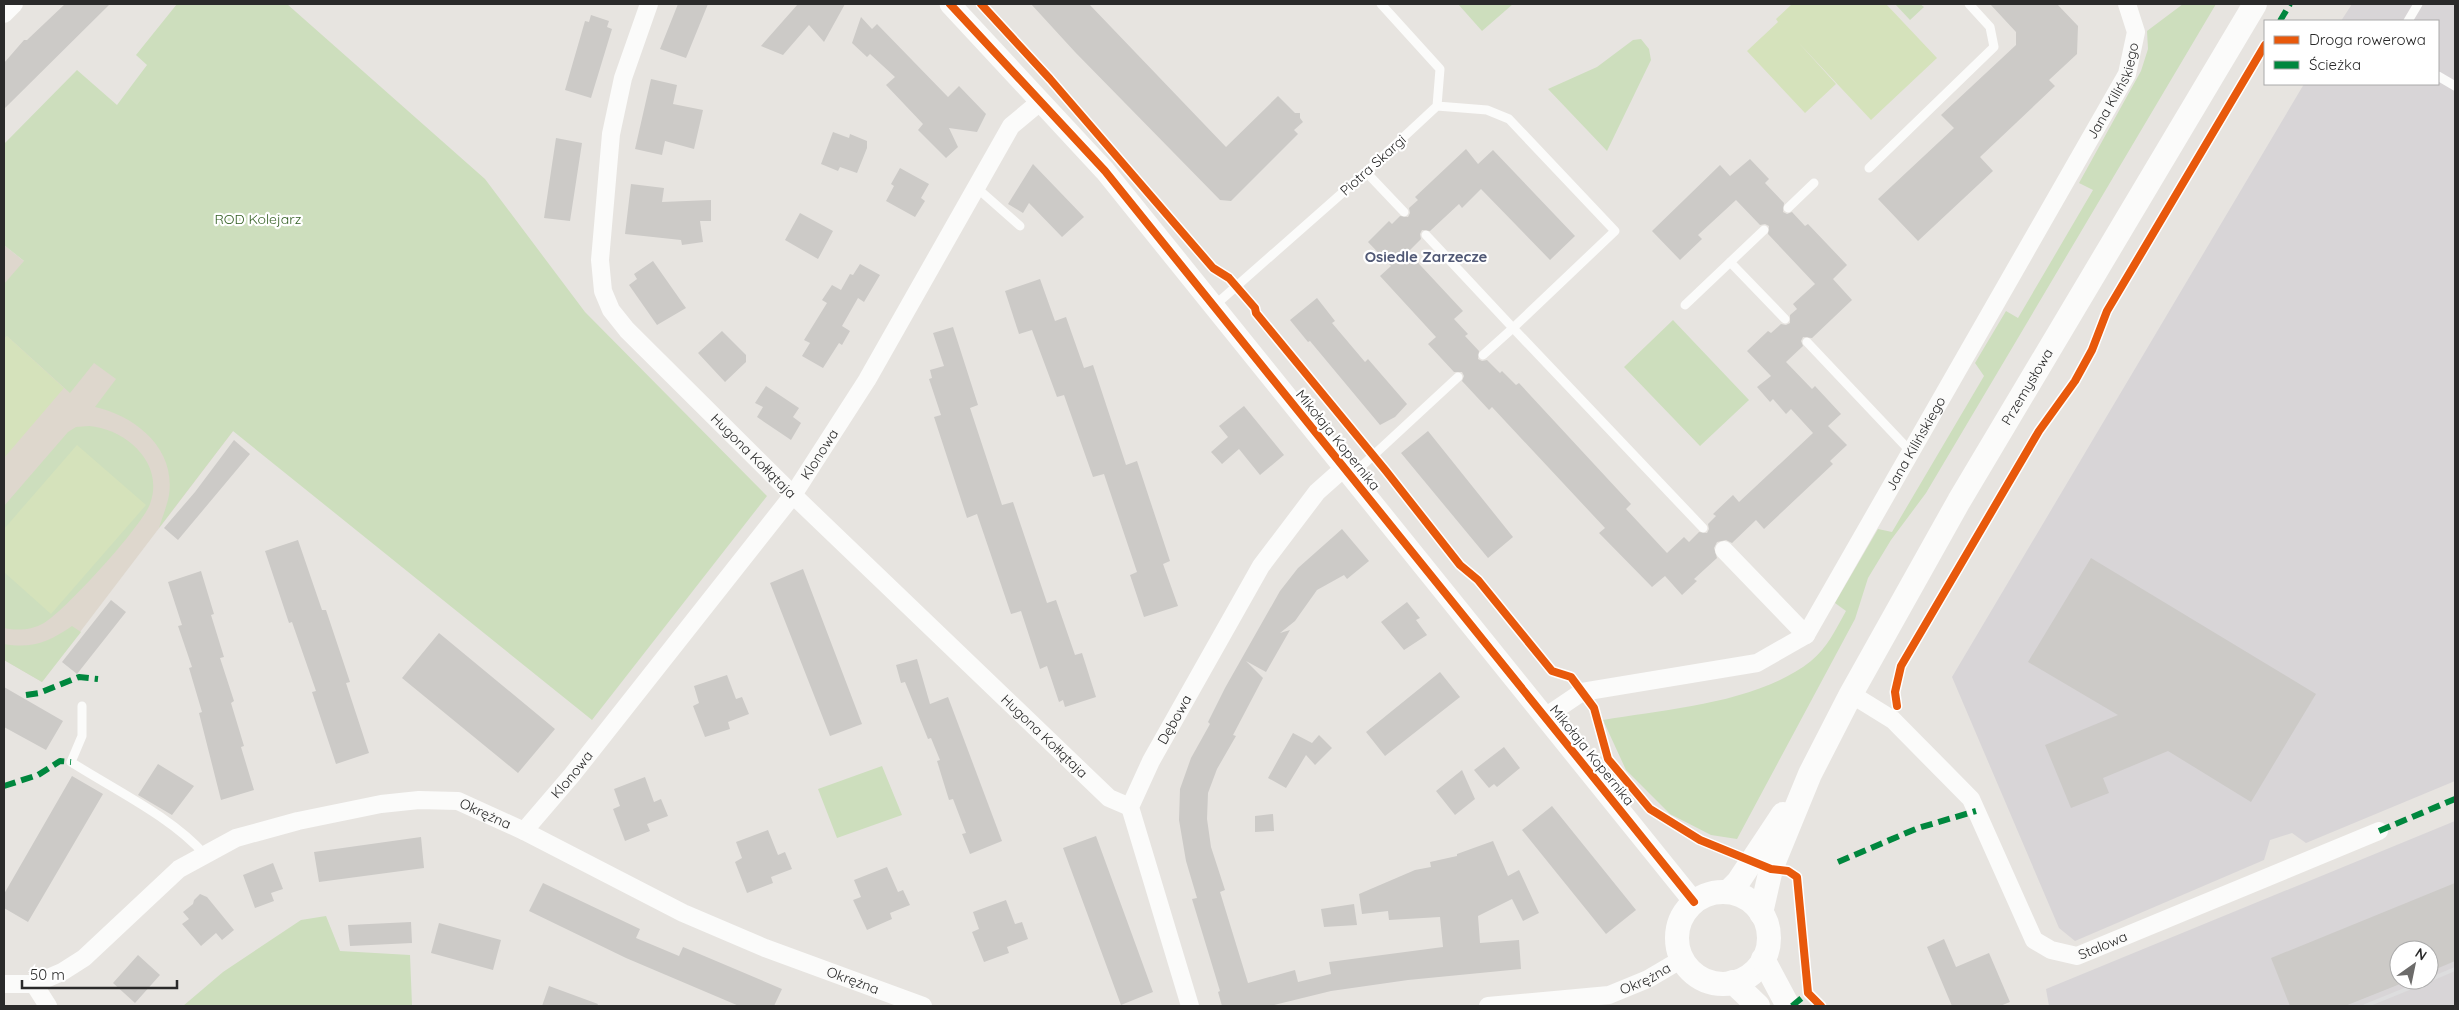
<svg xmlns="http://www.w3.org/2000/svg" width="2459" height="1010" viewBox="0 0 2459 1010" font-family="Quicksand,sans-serif">
  <style>
    .industrial { fill: #d8d5d7; fill-rule: evenodd }
    .education { fill: #ded7cd }
    .green { fill: #cddebd }
    .pitch { fill: #d5e2bb }
    .building { fill: #cccac7 }
    .lines { fill: none; stroke-linecap: round; stroke-linejoin: round }
    .service { stroke: #fbfbfa; stroke-width: 9 }
    .minor { stroke: #fbfbfa; stroke-width: 18 }
    .tertiary { stroke: #fbfbfa; stroke-width: 21 }
    .secondary { stroke: #fbfbfa; stroke-width: 24 }
    .rail { stroke: #ddddde; stroke-width: 4 }
    .quiet { stroke: #00873e; stroke-width: 6; stroke-dasharray: 12 6; stroke-linecap: butt }
    .cycleway-casing { stroke: #fff; stroke-width: 11 }
    .cycleway { stroke: #e8590c; stroke-width: 8 }
    .labels { text-anchor: middle; stroke-width: 4.5; stroke-linejoin: round; paint-order: stroke }
    .street-label { font-size: 14px; fill: #2a2a2a; stroke: #fff }
    .park-label { font-size: 14px; fill: #325e22; stroke: #fff }
    .neighbourhood-label { font-size: 15px; font-weight: bold; fill: #505875; stroke: #fff }
  </style>
  <rect width="100%" height="100%" fill="#e7e4e0"/>
  <path class="industrial" d="M2352,4H2455V781L2306,843L2292,833L2270,840L2264,860L2075,941L2059,928L1952,677L2304,84H2438V21H2341Z
    M2455,821V1006H2049L2046,989ZM2399,950H2429V980H2399Z"/>
  <path class="education" d="M4,245L233,431L42,682L4,660Z"/>
  <path class="green" d="M177,4H287L485,179L585,312L767,496L592,720L233,431L159,528C162,518 167,506 169,495C176,448 135,416 95,407L116,379L94,363L70,393L7,336L4,339V284L24,261L4,245V144L77,70L117,105L147,65L136,55Z
    M1458,4H1513L1482,31Z
    M1895,4H1920L1924,7L1910,20Z
    M2183,4H2216L1926,493L1891,540L1868,578L1855,619L1737,839L1711,835L1670,814L1626,770L1603,720C1668,709 1758,703 1811,661C1827,648 1836,629 1846,611L1835,603L1878,529L1892,532L1984,376L1975,363L2006,311L2018,318L2093,190L2079,183L2141,71L2148,49L2147,31Z
    M1641,39L1649,49L1651,60L1607,151L1548,89L1597,67L1633,40Z
    M1673,320L1749,400L1700,446L1624,367Z
    M89,426C126,429 165,463 150,504C143,525 65,611 44,623C32,630 18,631 4,628V506L68,432L76,427Z
    M72,626L81,632L42,682L4,660V644C32,649 49,642 72,626Z
    M882,766L902,815L837,838L818,789Z
    M326,916L340,951L410,955L412,1006H183L223,972L301,920Z"/>
  <path class="pitch" d="M1792,4H1886L1937,58L1871,120L1797,41L1836,84L1805,113L1747,51L1778,22L1776,19Z
    M7,336L64,388L4,458V339Z
    M77,445L146,505L51,614L4,572V529Z"/>
  <path class="building" d="M65,4H110L4,109V63L24,40H27Z
    M678,4H708L686,58L660,49Z
    M798,4H845L824,42L809,25L783,55L761,46Z
    M1031,4H1089L1226,147L1278,96L1295,113H1300V118L1303,122L1294,130L1298,134L1231,201L1220,200L1075,52Z
    M1990,4H2057L2078,26L2077,54L2049,80L2055,86L1980,157L1993,171L1918,241L1878,199L1954,128L1941,115L2016,45V32Z
    M591,15L609,21L607,27L612,29L591,98L565,90L585,21L589,22Z
    M861,17L872,29L877,24L948,97L959,86L986,114L977,132L949,128L958,147L946,158L918,130L923,124L886,85L895,77L870,54L867,57L852,43Z
    M651,79L677,85L673,104L703,110L694,149L665,141L662,155L635,149Z
    M833,132L849,138L850,134L867,141V148L857,173L840,167L838,171L821,164Z
    M556,138L582,143L570,221L544,218Z
    M1466,149L1478,164L1493,150L1575,236L1550,260L1481,189L1462,208L1459,204L1430,231L1422,230L1420,234L1421,239L1408,252L1463,311L1454,319L1468,334L1465,336L1479,351L1478,359L1482,361L1487,360L1500,373L1502,371L1516,385L1519,383L1631,504L1626,509L1667,553L1684,537L1689,542L1699,532L1707,533L1709,529L1708,524L1716,516L1713,514L1733,495L1739,502L1813,433L1791,409L1786,414L1773,399L1770,402L1757,387L1771,376L1747,351L1768,331L1771,333L1781,324L1786,325L1790,323V315L1797,309L1793,304L1815,284L1768,234L1769,226L1765,224L1760,225L1736,200L1698,235L1702,239L1680,260L1652,231L1720,165L1730,176L1750,159L1769,179L1765,183L1784,203L1783,212L1787,214L1792,212L1805,226L1808,224L1847,265L1833,279L1852,300L1812,338L1803,337L1801,341L1803,346L1786,362L1812,389L1815,386L1841,414L1828,426L1847,445L1830,461L1833,464L1764,529L1756,520L1732,543L1726,540L1717,542L1714,548L1717,558L1694,579L1697,581L1682,595L1665,576L1652,587L1599,533L1605,528L1492,407L1489,410L1462,381L1464,376L1462,372H1454L1428,344L1436,337L1380,276L1391,266L1368,242L1389,221L1392,224L1400,216L1408,217L1410,213L1409,208L1418,200L1415,197Z
    M1033,164L1084,217L1062,237L1029,203L1023,213L1008,204Z
    M900,168L929,184L921,198L925,201L915,217L886,201L894,186L891,184Z
    M631,184L664,188L662,202L711,200V221H700L703,242L682,245L681,240L625,234Z
    M800,213L833,231L818,259L785,240Z
    M653,261L686,308L657,325L629,285L637,279L634,274Z
    M860,264L880,275L864,302L858,298L842,326L850,331L842,345L839,343L823,368L802,356L810,343L804,340L827,303L822,300L832,285L841,290L850,274L853,275Z
    M1040,279L1055,321L1066,317L1084,368L1093,365L1126,465L1137,461L1170,561L1163,564L1178,606L1144,617L1130,575L1137,572L1104,474L1093,477L1064,395L1057,397L1032,330L1019,334L1005,291Z
    M1317,298L1335,321L1332,323L1365,362L1368,359L1407,404L1395,417L1380,425L1310,341L1308,342L1290,320Z
    M953,327L978,405L970,408L1002,505L1013,502L1047,603L1056,600L1075,655L1082,653L1096,697L1065,707L1063,700L1059,702L1047,666L1040,669L1021,611L1011,614L977,514L967,518L934,417L941,415L929,379L932,378L930,370L944,366L933,333Z
    M722,331L746,355V362L725,382L698,353Z
    M766,386L799,408L793,417L801,423L791,440L757,417L763,407L755,403Z
    M1244,406L1284,455L1260,475L1239,449L1222,464L1211,452L1228,437L1219,426Z
    M1428,431L1513,537L1488,558L1401,453Z
    M234,440L250,454L178,540L164,528L195,492Z
    M1342,529L1369,561L1347,579L1344,575L1317,590L1295,621L1280,633L1290,630L1266,672L1246,661L1263,678L1233,735L1236,736L1217,769L1208,793L1207,819L1211,847L1225,890L1220,892L1248,983L1295,970L1298,982L1331,974L1329,962L1443,947L1440,917L1389,920L1388,911L1362,914L1359,894L1415,870L1431,867L1430,862L1457,856V854L1493,841L1508,876L1519,870L1539,913L1523,921L1512,899L1478,916L1480,943L1519,940L1521,969L1408,980L1331,991L1270,1006H1222L1218,992L1220,991L1192,899L1197,898L1186,861L1179,820L1180,789L1191,758L1210,724L1208,722L1225,688L1280,591L1298,568Z
    M298,540L322,610H326L350,682L346,683L369,753L336,764L312,692L316,691L292,622L289,623L265,551Z
    M2091,558L2316,694L2251,802L2168,751L2103,778L2109,793L2071,808L2045,745L2118,715L2028,662Z
    M803,569L862,724L830,736L770,583Z
    M201,571L214,614L211,615L224,657L220,658L234,701L231,703L244,746L241,747L254,790L221,800L199,713L202,712L189,668L192,667L178,626L182,625L168,582Z
    M111,600L126,612L77,674L62,662Z
    M1407,602L1420,618L1416,620L1427,635L1404,650L1381,622Z
    M439,633L555,729L518,773L402,678Z
    M917,659L930,704L948,697L1002,841L970,854L962,834L966,833L953,799L949,800L937,761L940,760L931,738L928,739L905,682L901,683L896,665Z
    M1440,672L1460,697L1385,756L1366,732Z
    M727,675L736,699L742,697L749,714L728,722L730,729L705,737L693,706L699,703L694,686Z
    M4,687L63,721L46,750L4,727Z
    M1293,733L1312,743L1319,735L1332,748L1315,765L1306,755L1286,788L1268,778Z
    M1504,747L1520,768L1497,787L1494,784L1489,788L1474,770Z
    M158,764L194,786L172,815L138,795Z
    M1462,770L1475,799L1455,815L1436,791Z
    M72,776L103,794L28,922L4,908V894Z
    M645,777L654,802L661,799L668,816L647,824L650,831L625,841L613,809L620,806L614,789Z
    M1552,806L1636,910L1606,934L1522,830Z
    M1273,814L1274,831L1255,832V816Z
    M768,830L778,855L785,852L792,869L771,877L773,883L747,893L735,862L742,858L736,842Z
    M1096,836L1153,992L1121,1005L1063,848Z
    M421,837L424,868L319,882L314,852Z
    M273,863L283,889L271,893L274,901L255,908L243,875Z
    M887,867L898,892L903,890L910,905L890,913L892,919L867,930L853,900L861,897L854,880Z
    M543,883L640,929L636,938L679,956L683,947L782,989L774,1006H739L626,958L529,911Z
    M2455,883V961L2429,972V950H2399V980H2410L2345,1006H2290L2271,958Z
    M200,894L207,897L234,930L222,940L216,933L201,946L182,924L189,919L183,912L193,904L194,900Z
    M1006,900L1015,924L1022,922L1028,939L1007,947L1009,953L984,962L972,932L979,929L973,912Z
    M1354,904L1357,925L1324,927L1321,909Z
    M411,922L412,943L350,946L348,925Z
    M439,923L501,940L493,970L431,953Z
    M1944,939L1956,967L1989,953L2010,1002L2000,1006H1952L1927,947Z
    M138,955L160,975L135,1003L113,983Z
    M549,986L598,1004L597,1006H542Z"/>
  <g class="lines">
    <path class="service" d="M2408,21L2418,4
      M2438,76L2455,86
      M1869,168L1994,47L1990,27L1969,4
      M1366,172L1404,212
      M977,188L1020,226
      M1788,208L1814,183
      M1426,235L1513,328L1615,231L1509,119L1487,110L1437,106
      M1730,262L1785,319
      M1685,305L1764,230
      M1214,306L1366,172L1437,106L1440,69L1381,4
      M1807,342L1911,452
      M1483,355L1513,328L1703,528
      M1351,476L1458,377
      M82,706V736L71,762C113,789 172,817 205,855"/>
    <g class="minor">
      <path id="s1" d="M649,4L623,78L611,134L600,260L603,291L611,310L627,330L793,495L1109,798L1130,807"/>
      <path d="M4,14L14,4"/>
      <path d="M1724,550L1806,635"/>
      <path id="s2" d="M1851,694L1893,720L1971,799L2034,940L2051,950L2077,956L2379,831"/>
      <path id="s3" d="M1545,717L1582,692L1757,663L1806,635L2127,74L2136,32L2127,4"/>
      <path id="s4" d="M524,831L572,775L793,495L867,380L1011,126L1041,101"/>
      <path id="s5" d="M4,984H34L62,972L84,958L179,869L236,838L298,821L381,804L419,800L458,801L524,831L683,913L765,948L923,1006"/>
      <path d="M34,984L48,1006"/>
      <path id="s6" d="M1190,1006L1130,807L1151,761L1261,566L1317,492L1344,468"/>
      <path id="s7" d="M1488,1006L1609,995L1648,979L1682,959"/>
    </g>
    <path class="tertiary" d="M950,4L1105,171L1694,902"/>
    <g class="secondary">
      <path d="M1728,892L1738,882L1783,814"/>
      <circle cx="1723" cy="938" r="46"/>
      <path id="s8" d="M1761,913L1771,869L1810,774L1851,694L1959,501L2255,4"/>
      <path d="M1763,959L1788,1006"/>
      <path d="M1733,982L1758,1006"/>
    </g>
    <path class="rail" d="M2429,980L2455,969
      M2365,1006L2429,980"/>
    <path class="quiet" d="M2280,21L2290,4
      M26,695L39,693L79,677L98,679
      M4,786L38,775L60,761L71,762
      M2379,831L2455,799
      M1838,862L1918,828L1976,811
      M1792,1006L1808,993L1811,996"/>
    <g class="cycleway-casing">
      <path id="cycleway" d="M950,4L1105,171L1694,902
        M981,4L1050,79L1213,268L1229,278L1255,308L1256,313L1386,471L1460,565L1478,580L1552,671L1571,677L1594,708L1608,759L1650,809L1700,840L1771,869L1788,871L1797,877L1808,993L1821,1006
        M1897,706L1895,692L1901,666L2039,431L2075,381L2092,350L2107,311L2265,45"/>
    </g>
    <use href="#cycleway" class="cycleway"/>
  </g>
  <g class="labels">
    <g class="street-label">
      <text dy="5" stroke="none"><textPath href="#s3" startOffset="904">Jana Kilińskiego</textPath></text>
      <text transform="translate(1373 165) rotate(-42)" y="5">Piotra Skargi</text>
      <text dy="5" stroke="none"><textPath href="#s8" startOffset="592">Przemysłowa</textPath></text>
      <text transform="translate(1338 440) rotate(51)" y="5">Mikołaja Kopernika</text>
      <text dy="5" stroke="none"><textPath href="#s3" startOffset="499">Jana Kilińskiego</textPath></text>
      <text dy="5" stroke="none"><textPath href="#s4" startOffset="479">Klonowa</textPath></text>
      <text dy="5" stroke="none"><textPath href="#s1" startOffset="518">Hugona Kołłątaja</textPath></text>
      <text dy="5" stroke="none"><textPath href="#s6" startOffset="306">Dębowa</textPath></text>
      <text dy="5" stroke="none"><textPath href="#s1" startOffset="922">Hugona Kołłątaja</textPath></text>
      <text transform="translate(1592 755) rotate(51)" y="5">Mikołaja Kopernika</text>
      <text dy="5" stroke="none"><textPath href="#s4" startOffset="74">Klonowa</textPath></text>
      <text dy="5" stroke="none"><textPath href="#s5" startOffset="538">Okrężna</textPath></text>
      <text dy="5" stroke="none"><textPath href="#s2" startOffset="389">Stalowa</textPath></text>
      <text dy="5" stroke="none"><textPath href="#s7" startOffset="161">Okrężna</textPath></text>
      <text dy="5" stroke="none"><textPath href="#s5" startOffset="942">Okrężna</textPath></text>
    </g>
    <g class="park-label">
      <text x="258" y="224">ROD Kolejarz</text>
    </g>
    <g class="neighbourhood-label">
      <text x="1426" y="262">Osiedle Zarzecze</text>
    </g>
  </g>
  <rect width="2459" height="1010" fill="none" stroke="#2a2a2a" stroke-width="10"/>
  <rect x="2264" y="20" width="175" height="65" fill="#ffffff" stroke="#aaaaaa"/>
  <rect x="2274" y="36" width="25" height="8" fill="#e8590c" stroke="#aaaaaa"/>
  <text x="2309" y="45" font-size="15" fill="#2a2a2a">Droga rowerowa</text>
  <rect x="2274" y="61" width="25" height="8" fill="#00873e" stroke="#aaaaaa"/>
  <text x="2309" y="70" font-size="15" fill="#2a2a2a">Ścieżka</text>
  <g transform="translate(2414 965) rotate(33)"><circle r="24" fill="#ffffff" stroke="#aaaaaa"/>
  <path d="M0-4L9 19L0 12L-9 19Z" fill="#6c6b6a"/>
  <text y="-8" font-size="14" font-weight="bold" text-anchor="middle" fill="#2a2a2a">N</text>
  </g>
  <path d="M22 980v8h155v-8" fill="none" stroke="#2a2a2a" stroke-width="2.5"/>
  <text x="30" y="980" font-size="15" fill="#2a2a2a" stroke="#ffffff" stroke-width="4" paint-order="stroke">50 m</text>
</svg>
